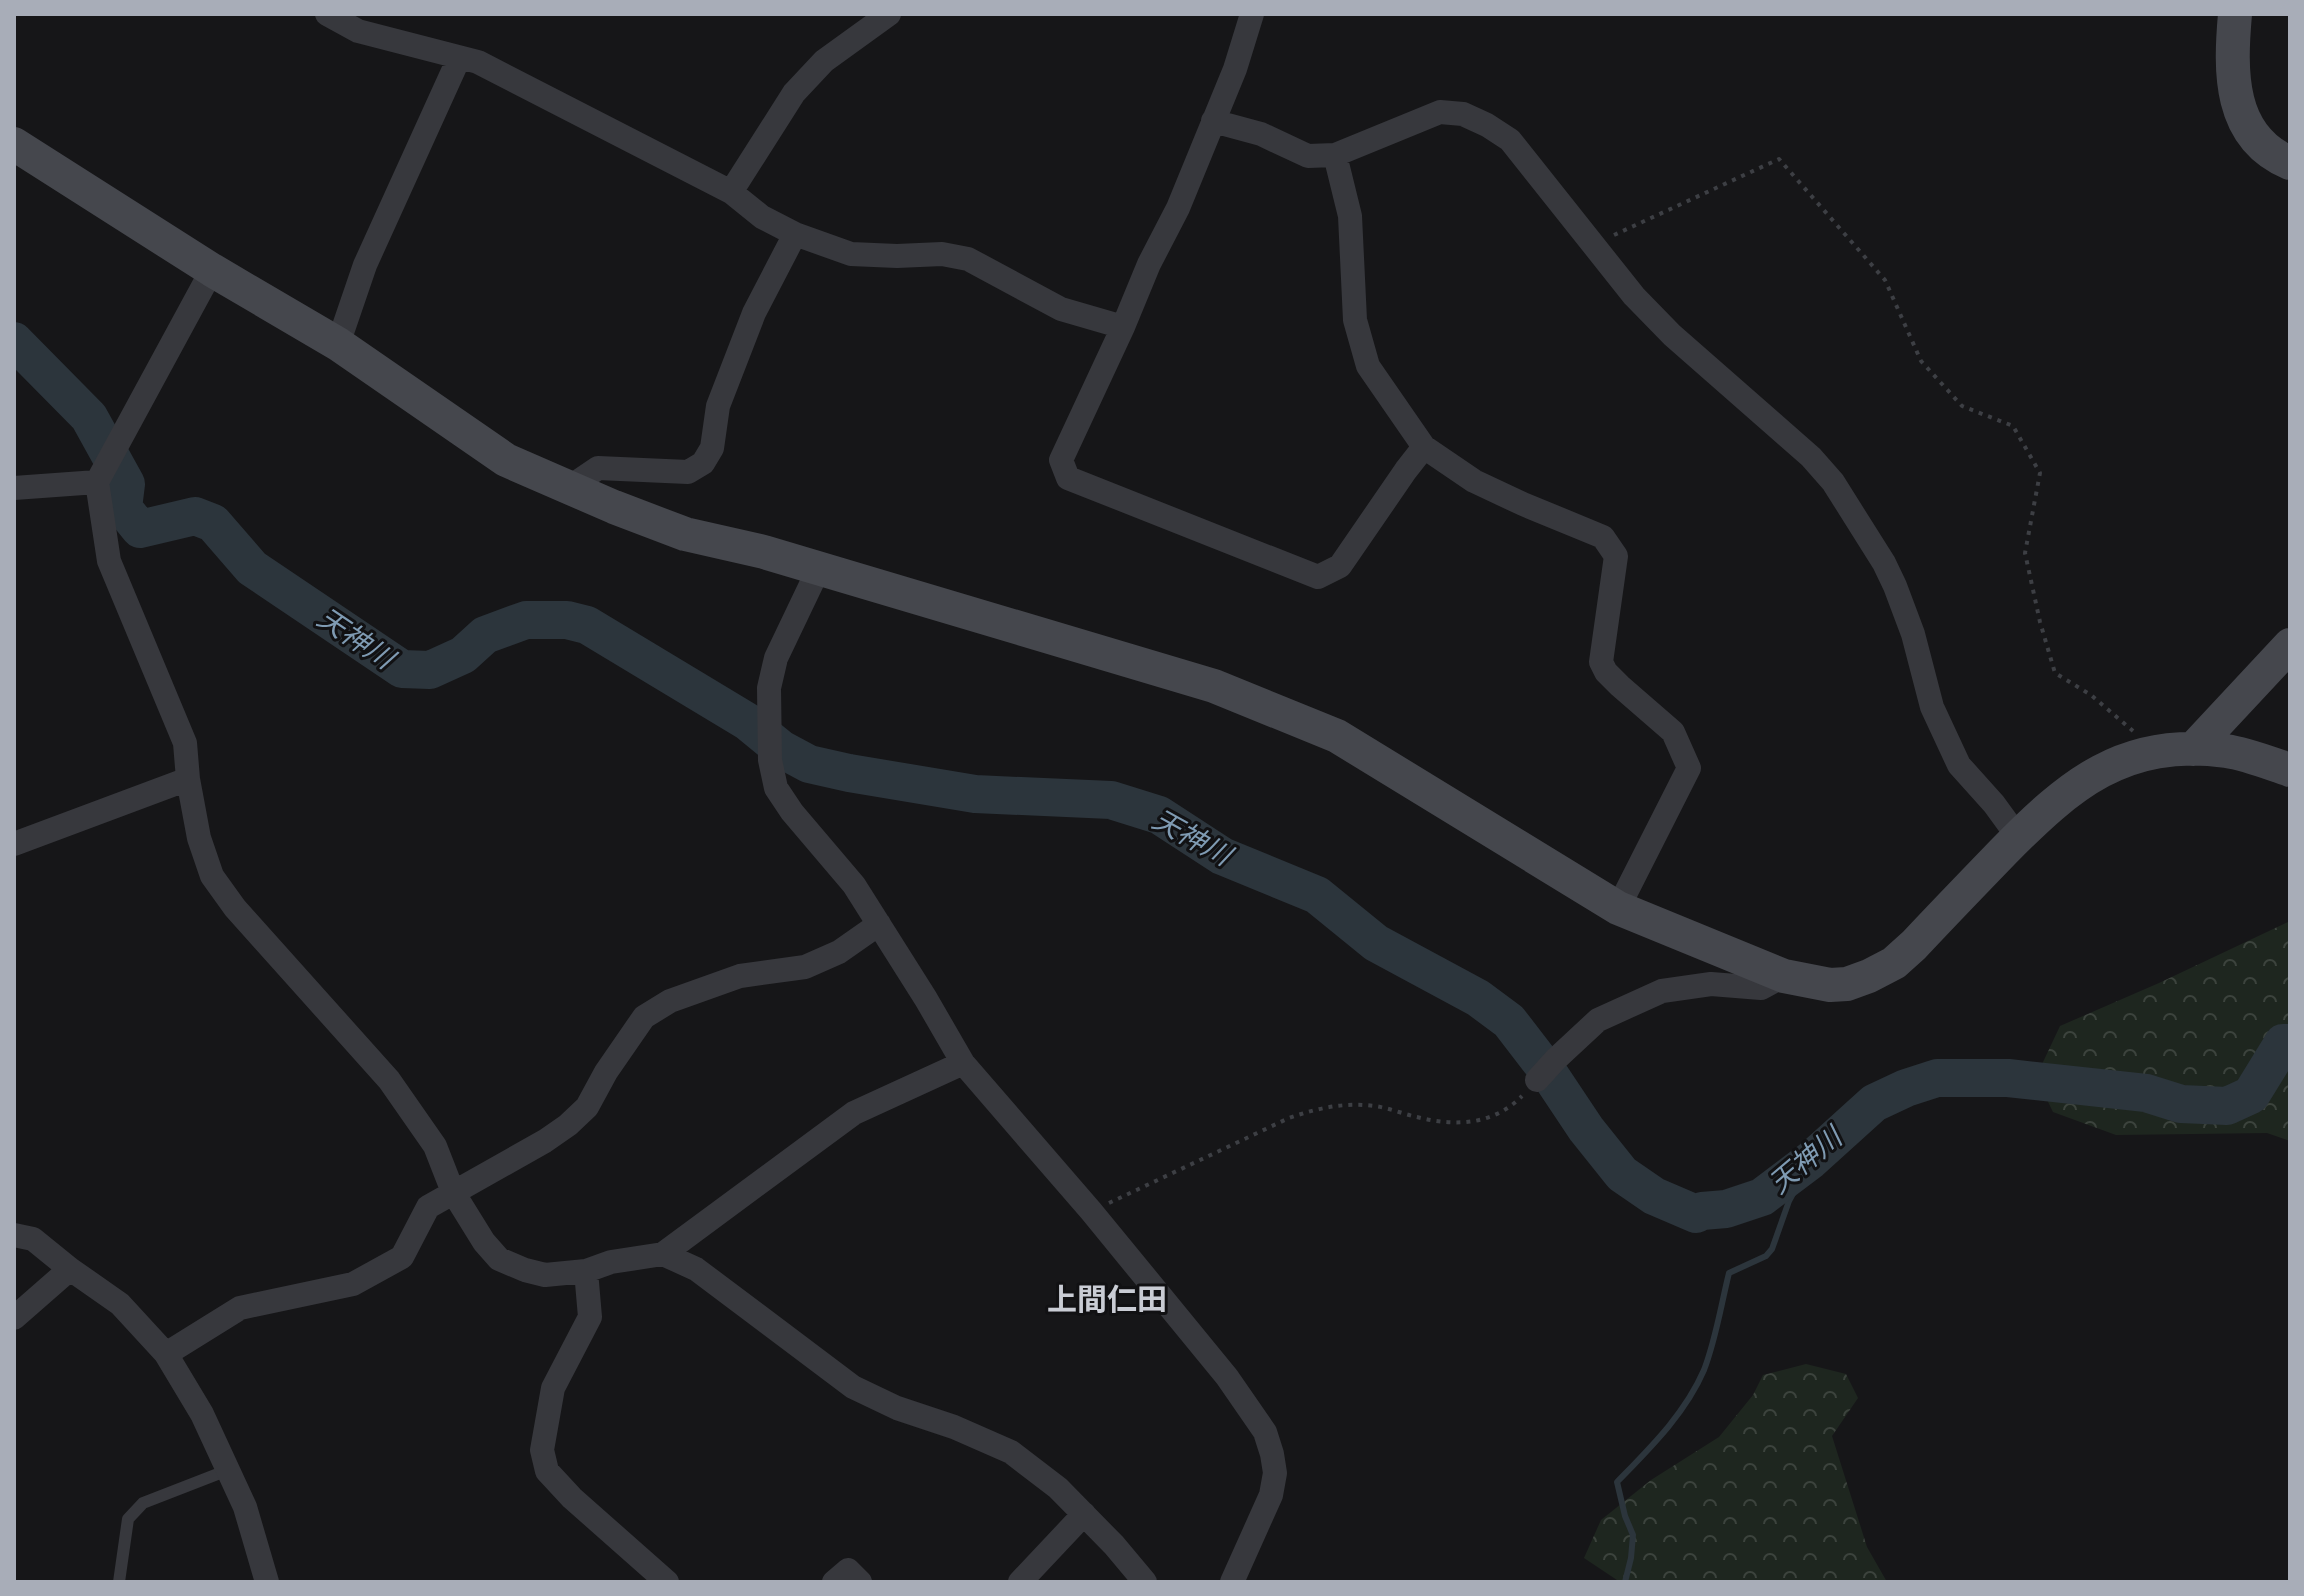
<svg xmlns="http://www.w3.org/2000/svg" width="2304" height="1596" viewBox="0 0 2304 1596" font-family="'PT Sans','Noto Sans JP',sans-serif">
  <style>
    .forest { fill: url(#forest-crowns) }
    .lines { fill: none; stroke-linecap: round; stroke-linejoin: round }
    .stream { stroke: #2c353c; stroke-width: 6 }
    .river { stroke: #2c353c; stroke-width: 38 }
    .path { stroke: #3d3f44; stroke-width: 4; stroke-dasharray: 4 6; stroke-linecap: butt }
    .lane { stroke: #37383d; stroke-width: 12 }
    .street { stroke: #37383d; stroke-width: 24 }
    .secondary { stroke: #45474d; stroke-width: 34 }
    .labels { text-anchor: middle; stroke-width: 6; stroke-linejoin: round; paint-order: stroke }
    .water-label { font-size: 28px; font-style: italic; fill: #7f9bb3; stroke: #111113 }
    .quarter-label { font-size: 30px; font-weight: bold; fill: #c9ccd4; stroke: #111113 }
  </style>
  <defs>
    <pattern id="forest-crowns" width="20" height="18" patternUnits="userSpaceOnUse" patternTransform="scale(2)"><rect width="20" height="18" fill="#1e261f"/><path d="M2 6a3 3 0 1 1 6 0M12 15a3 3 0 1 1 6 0" fill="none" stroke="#3c433d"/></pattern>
  </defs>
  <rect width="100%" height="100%" fill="#161618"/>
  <path class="forest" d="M2290,921V1141L2267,1133L2116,1135L2053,1112L2036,1077L2060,1026L2159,983Z
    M1806,1364L1846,1374L1858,1398L1832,1436L1867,1547L1887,1582H1620L1584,1558L1601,1520L1651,1480L1719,1437L1753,1395L1763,1375Z"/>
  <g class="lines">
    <path class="stream" d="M1625,1582L1631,1558L1633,1535L1625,1516L1617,1482C1650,1448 1685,1414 1704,1370C1716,1339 1721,1305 1729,1273L1766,1256L1772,1249L1789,1201L1811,1160"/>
    <path class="river" d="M14,341L89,417L126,484L123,508L140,529L195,516L213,523L252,568L402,669L430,670L463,655L485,635L526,620H567L587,625L748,722L781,749L809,764L849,773L975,794L1111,800L1159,815L1222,856L1317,895L1376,943L1478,998L1509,1021L1546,1069L1586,1129L1622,1174L1654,1196L1696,1214L1702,1211L1726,1209L1762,1197L1811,1160L1874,1103L1906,1088L1937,1078H2008L2146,1093L2181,1104L2227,1106L2251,1095L2283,1043H2290"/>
    <path class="path" d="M1614,235L1779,159L1885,280L1921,361L1962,406L2013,426L2040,473L2025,553L2040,622L2055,673L2091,695L2133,731
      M1109,1203L1289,1118C1317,1108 1345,1102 1375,1106C1389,1108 1403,1114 1417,1117C1455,1127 1494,1125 1522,1096"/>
    <path class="lane" d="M119,1582L128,1519L143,1503L228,1470"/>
    <path class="street" d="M327,14L358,31L478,62L731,192L762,217L795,234L851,254L897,256L942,254L968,259L1061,309L1123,327
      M1252,14L1235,69L1178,208L1149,264L1123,327L1061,460L1068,478L1318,577L1340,566L1406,470L1424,447
      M1213,121L1261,134L1308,156L1335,155L1440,112L1463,114L1487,125L1510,140L1634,296L1672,335L1811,457L1833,482L1884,563L1895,586L1913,634L1932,707L1959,765L1994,804L2018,837
      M1335,155L1350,216L1355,320L1368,366L1424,447L1474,481L1523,504L1603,537L1616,556L1601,662L1606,672L1620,686L1673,732L1689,768L1618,908
      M731,192L794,93L824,61L889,14
      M212,270L97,482L109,561L185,743L188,779L199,838L212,876L235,908L389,1080L435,1146L453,1192L484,1242L499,1259L525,1270L545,1275L586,1271L611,1262L663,1254L854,1113L963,1063
      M338,344L365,265L459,58
      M570,487L598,468L688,472L703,463L712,448L718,406L754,313L795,234
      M14,488L97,482
      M819,568L776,658L769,688L770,760L776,788L792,812L854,885L926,999L963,1063L1091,1211L1227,1377L1265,1432L1272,1454L1275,1473L1271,1495L1232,1582
      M14,844L188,779
      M1537,1080L1556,1059L1598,1020L1662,991L1711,984L1761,988L1784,976
      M14,1235L33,1239L70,1269L120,1304L166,1354L202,1414L245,1507L267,1582
      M663,1254L696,1269L853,1387L897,1408L954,1427L1011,1452L1058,1488L1114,1545L1145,1582
      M586,1271L590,1317L553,1388L542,1450L547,1471L572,1498L667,1582
      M14,1318L70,1269
      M166,1354L240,1308L353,1284L402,1257L428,1207L545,1141L568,1125L587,1107L606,1072L644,1017L670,1001L740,976L805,967L839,952L879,924
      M834,1582L848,1570L860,1582
      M1020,1582L1084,1514"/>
    <path class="secondary" d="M2235,14C2230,71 2228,137 2290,163
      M14,144L212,270L338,344L506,460L614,507L685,534L764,552L1214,686L1337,736L1618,908L1784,976L1830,985L1847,984L1869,976L1894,963L1914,945C1943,914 1973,883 2003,852C2069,785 2124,737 2226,751C2247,754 2269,763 2290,770
      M2193,749L2290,645"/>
  </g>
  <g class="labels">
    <g class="water-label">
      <text transform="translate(356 638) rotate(34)" y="10">天神川</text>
      <text transform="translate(1192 837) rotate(29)" y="10">天神川</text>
      <text transform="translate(1805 1160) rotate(-40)" y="10">天神川</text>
    </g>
    <g class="quarter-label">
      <text x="1107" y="1310">上間仁田</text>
    </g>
  </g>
  <rect width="2304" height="1596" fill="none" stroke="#a8adb8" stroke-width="32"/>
</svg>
